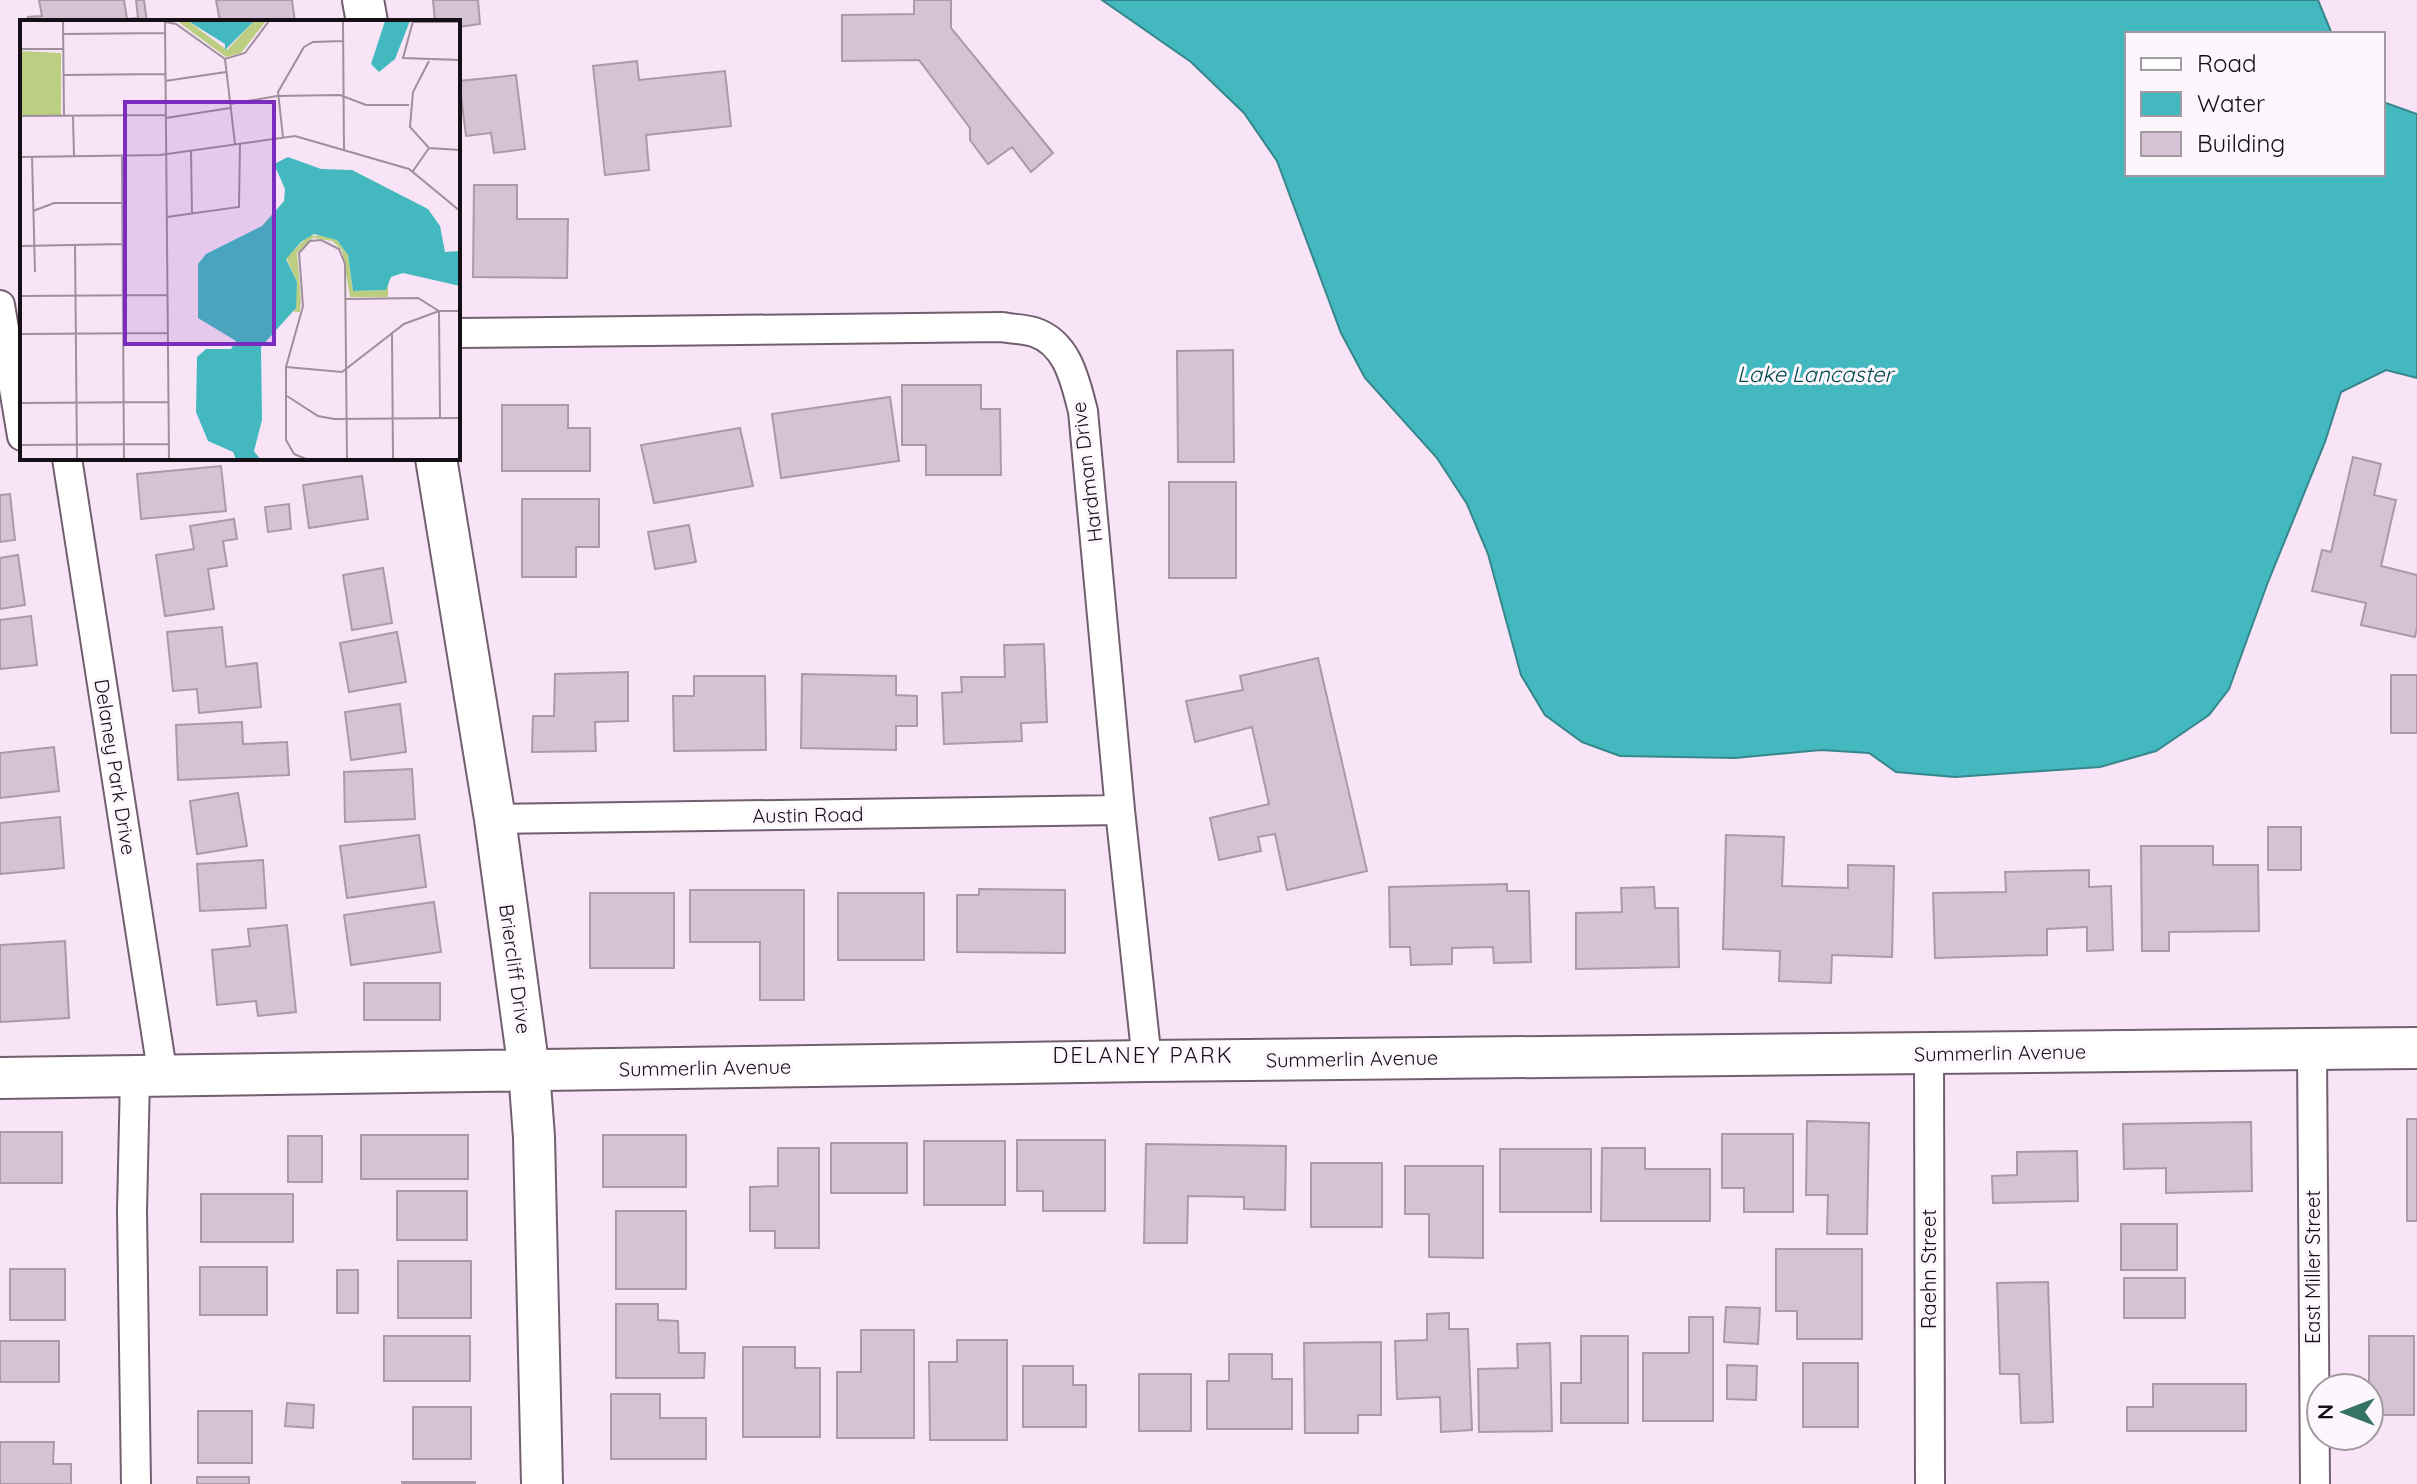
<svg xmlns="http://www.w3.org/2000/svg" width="2417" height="1484" viewBox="0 0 2417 1484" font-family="Quicksand,sans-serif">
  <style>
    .water { fill: #43b9bf; stroke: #36868c; stroke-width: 2 }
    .building { fill: #d6c2d4; stroke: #ab98a9; stroke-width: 2 }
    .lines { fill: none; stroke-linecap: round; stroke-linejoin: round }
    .street-casing { stroke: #715f6f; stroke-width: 32 }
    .secondary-casing { stroke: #715f6f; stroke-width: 44 }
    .street { stroke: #fff; stroke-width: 28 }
    .secondary { stroke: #fff; stroke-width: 40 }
    .labels { text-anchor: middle; stroke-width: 6; stroke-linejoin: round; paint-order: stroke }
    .street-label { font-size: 20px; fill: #161016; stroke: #fef6fd }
    .water-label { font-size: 22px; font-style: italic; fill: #004a4d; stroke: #fef6fd }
    .neighbourhood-label { font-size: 22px; letter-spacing: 2px; fill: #161016; stroke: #fef6fd }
    .inset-road { fill: none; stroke: #9e8f9c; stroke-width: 2 }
    .view { fill: #7b2cbf; fill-opacity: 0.15; stroke: #7b2cbf; stroke-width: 4 }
    .inset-edge { fill: none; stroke: #161016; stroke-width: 4 }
  </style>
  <rect width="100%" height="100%" fill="#f8e4f6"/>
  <path class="water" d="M1102,0H2318L2332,34H2127V174H2383V102L2417,114V378L2386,370L2341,392L2325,442L2268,582L2229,689L2209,715L2156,751L2100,767L1955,777L1896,772L1869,753L1821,750L1735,758L1620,756L1582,742L1545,715L1521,675L1488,554L1467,504L1437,458L1365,378L1341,333L1277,161L1244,113L1191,62Z"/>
  <path class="building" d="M39,0H124L127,19L138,18L136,0H144L147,22H29L28,17L42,16Z
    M216,0H292L295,22H220Z
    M433,0H478L480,24L458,27V22H435Z
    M914,0H951V28L1053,153L1031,172L1012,147L988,164L970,140V128L919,60L842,61V15L914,14Z
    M637,61L639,80L725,71L731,126L646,135L649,170L605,175L593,66Z
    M516,75L525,149L494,153L491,133L466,136L459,81Z
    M474,185H517V219H568L567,278L473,277Z
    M1233,350L1234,462H1178L1177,351Z
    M902,385H981V409H1000L1001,475H926V445H902Z
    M890,397L899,461L781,478L772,414Z
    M502,405H568V428H590V471H502Z
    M740,428L753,486L654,503L641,445Z
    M2353,457L2381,464L2374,495L2396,500L2381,566L2417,575V627L2415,637L2361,625L2366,603L2312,591L2322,550L2331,552Z
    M221,466L226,511L141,519L137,474Z
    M362,476L368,519L309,528L303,485Z
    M1169,482H1236V578H1169Z
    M10,494L15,540L0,542V495Z
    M522,499H599V547H576V577H522Z
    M289,504L291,529L268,532L265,507Z
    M234,519L237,539L223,541L227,566L208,569L214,609L165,616L156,555L194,549L190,526Z
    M689,525L696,562L655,569L648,532Z
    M18,555L25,605L0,609V558Z
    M383,568L392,623L352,630L343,575Z
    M31,616L37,665L0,669V620Z
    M222,627L226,667L257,663L261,707L199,713L197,689L173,691L167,632Z
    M397,632L406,682L349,692L340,643Z
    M1044,644L1047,722L1021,723L1022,741L944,744L942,693L962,692L961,677H1005L1004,645Z
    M1318,658L1367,871L1287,890L1275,834L1258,837L1261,851L1219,860L1210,818L1269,804L1252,727L1195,742L1186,701L1243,690L1240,676Z
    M628,672V721L595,722L596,751L532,752L533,716H554L555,674Z
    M802,674L896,676V695L917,696V726H896V750L801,748Z
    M2391,675H2417V733H2391Z
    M694,676H765L766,750L674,751L673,696H694Z
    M400,704L406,752L351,760L345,712Z
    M242,722L243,744L287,742L289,775L178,780L176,725Z
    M54,747L59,791L0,798V753Z
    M412,769L415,819L345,822L344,772Z
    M238,793L247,846L197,854L190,801Z
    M60,817L64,868L0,874V823Z
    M2268,827H2301V870H2268Z
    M419,835L426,887L347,898L340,846Z
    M1726,835L1784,837L1782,886L1848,888V865L1894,866L1892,957L1832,955L1831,983L1779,981L1780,951L1723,949Z
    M2141,846H2213V865H2258L2259,931L2169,932V951H2142Z
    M263,860L266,908L200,911L197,864Z
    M2089,870V887L2111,886L2113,950L2087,951V927L2047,929V955L1935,958L1933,893L2006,892L2005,872Z
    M1507,884V891H1529L1531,962L1494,963L1493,947L1452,948V964L1411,965L1410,947H1390L1389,887Z
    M1654,887L1655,908H1678L1679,967L1576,969V913L1622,912L1621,888Z
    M979,889L1065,890V953L957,952V895H979Z
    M690,890H804V1000H760V942H690Z
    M590,893H674V968H590Z
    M838,893H924V960H838Z
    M434,902L441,952L351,965L344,915Z
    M287,925L296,1012L258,1016L256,1001L217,1005L212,950L250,946L248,929Z
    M65,941L69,1018L0,1022V945Z
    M364,983H440V1020H364Z
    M2407,1119H2417V1221H2407Z
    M1807,1121L1869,1123L1867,1234H1827L1828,1195H1806Z
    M2251,1122L2252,1191L2166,1193V1168L2124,1169L2123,1124Z
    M0,1132H62V1183H0Z
    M1722,1134H1793V1212H1744V1188H1722Z
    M361,1135H468V1179H361Z
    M603,1135H686V1187H603Z
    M288,1136H322V1182H288Z
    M1017,1140H1105V1211H1043V1191H1017Z
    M924,1141H1005V1205H924Z
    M831,1143H907V1193H831Z
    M1146,1144L1286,1146L1285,1210L1244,1209V1197L1188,1196L1187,1243H1144Z
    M778,1148H819V1248H775V1231H750V1187L778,1186Z
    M1602,1148H1645V1169H1710V1221H1601Z
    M1500,1149H1591V1212H1500Z
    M2077,1151L2078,1201L1993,1203L1992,1176L2017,1175V1152Z
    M1311,1163H1382V1227H1311Z
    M1405,1166H1483V1258L1429,1257V1214H1405Z
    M397,1191H467V1240H397Z
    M201,1194H293V1242H201Z
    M616,1211H686V1289H616Z
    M2121,1224H2177V1270H2121Z
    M1776,1249H1862V1339H1797V1311H1776Z
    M398,1261H471V1318H398Z
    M200,1267H267V1315H200Z
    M10,1269H65V1320H10Z
    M337,1270H358V1313H337Z
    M2124,1278H2185V1318H2124Z
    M2048,1282L2053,1422L2021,1423L2019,1374H2000L1997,1283Z
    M616,1304H658V1320L678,1321L679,1353H705L704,1378H616Z
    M1726,1307L1760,1308L1758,1344L1724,1342Z
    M1449,1313V1329H1468L1472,1430L1441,1432L1440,1397L1397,1399L1395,1341L1427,1340V1314Z
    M1689,1317H1713V1421H1643V1353H1689Z
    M861,1330H914V1438H837V1372H861Z
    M384,1336H470V1381H384Z
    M1581,1336H1628V1423H1561V1383H1581Z
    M2369,1336H2414V1415H2369Z
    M957,1340H1007V1440H930L929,1362H957Z
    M0,1341H59V1382H0Z
    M1381,1342V1415H1358V1433H1305L1304,1343Z
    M1550,1343L1552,1431L1479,1432L1478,1369L1518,1368L1517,1344Z
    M743,1347H795V1368H820V1437H743Z
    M1229,1354H1272V1379H1292V1429H1207V1381H1229Z
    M1803,1363H1858V1427H1803Z
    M1727,1365L1757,1366L1756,1400L1727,1399Z
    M1023,1366H1073V1385H1086V1427H1023Z
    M1139,1374H1191V1431H1139Z
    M2153,1384H2246V1431H2127V1407H2153Z
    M611,1394H660V1418H706V1459H611Z
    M287,1403L314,1405L313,1428L285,1426Z
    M413,1407H471V1459H413Z
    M198,1411H252V1463H198Z
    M0,1442H54L53,1464H71V1484H0Z
    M197,1477H249V1484H197Z
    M402,1482H475V1484H402Z"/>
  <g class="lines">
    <g class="street-casing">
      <path id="street" d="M0,305L22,436
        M458,333L1002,327C1012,329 1024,329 1034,332C1068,343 1075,381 1083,411L1120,810L1147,1061
        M67,458L163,1077
        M495,819L1120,810
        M2312,1049L2315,1484
        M1929,1054L1930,1484
        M135,1077L132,1211L136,1484"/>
    </g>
    <g class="secondary-casing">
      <path id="secondary" d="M363,0L367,22
        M436,458L495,819L529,1071L534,1137L542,1484
        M0,1078L1147,1061L2417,1048"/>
    </g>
    <use href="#street" class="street"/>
    <use href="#secondary" class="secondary"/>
  </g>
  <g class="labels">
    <g class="street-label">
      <text transform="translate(1087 472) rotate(-97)" y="7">Hardman Drive</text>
      <text transform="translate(115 767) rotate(81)" y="7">Delaney Park Drive</text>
      <text transform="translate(808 815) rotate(-1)" y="7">Austin Road</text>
      <text transform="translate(515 969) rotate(82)" y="7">Briercliff Drive</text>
      <text transform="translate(2000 1053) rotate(-1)" y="7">Summerlin Avenue</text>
      <text transform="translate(1352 1059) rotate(-1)" y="7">Summerlin Avenue</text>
      <text transform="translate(705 1068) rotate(-1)" y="7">Summerlin Avenue</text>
      <text transform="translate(2313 1267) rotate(-90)" y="7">East Miller Street</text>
      <text transform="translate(1929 1269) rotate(-90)" y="7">Raehn Street</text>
    </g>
    <g class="water-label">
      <text x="1815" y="382">Lake Lancaster</text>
    </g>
    <g class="neighbourhood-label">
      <text x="1143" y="1063">DELANEY PARK</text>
    </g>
  </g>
  <g transform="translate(20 20)">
    <rect width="440" height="440" fill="#f8e4f6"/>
    <path d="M157,1H168L207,30L234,1H246L221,33L206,37ZM0,31L41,33V95H0ZM307,215L317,220L328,235L333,271L366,270L368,262V277H330L322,230L312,221L293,218L277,233L281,279L280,292H274L277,262L266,237L289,216Z" fill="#bbce82"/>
    <path d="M168,1H234L205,30V24ZM365,1H390L375,39L359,52L351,44ZM268,137L301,149L332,150L408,189L420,206L425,232L440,231V266L383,253L371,257L366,270L333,271L328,235L317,220L294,214L281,222L266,239L277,262L276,288L241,327L242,400L234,431L240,439H216L213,432L188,421L176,392L177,337L186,329H211L216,321L178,298V244L186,234L242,206L264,181L265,169L254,144Z" fill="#43b9bf"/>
    <path class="inset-road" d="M43,1L44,96M145,1L149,439M323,1L324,131M393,1L383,38L440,40M145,2L156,4L205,39L225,33L249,1M393,2H440M43,14L145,13M0,29H43M205,39L215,124M409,41L393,72L390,107L409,128L440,130M43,55L145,54M145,61L206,52M210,84L257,76L320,75L346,85H389M0,96L146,95M53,96L54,137M146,98L210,88M263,117L258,72L284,27L293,22L323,21M171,131L172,194M102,136L104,439M0,137L140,135L275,116L389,149L440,191M12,137L15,252M393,151L409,128M13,191L34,183H102M147,197L219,187L220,123M55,224L57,439M0,226L103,224M0,276L148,275M326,279L398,278L419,291M419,291L420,399M372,313L373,439M0,314L148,313M266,347L322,352L384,304L419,291H440M267,376L298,396L314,399L440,398M0,383L149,382M0,425L149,424M286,439L274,434L266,420V347L283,286L279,233L290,221L301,220L319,229L325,244L327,439"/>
    <path class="view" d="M105,82H254V324H105Z"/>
    <rect width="440" height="440" class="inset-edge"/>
  </g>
  <rect x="2125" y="32" width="260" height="144" fill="#fef6fd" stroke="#a19aa1" stroke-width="2"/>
  <rect x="2141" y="58" width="40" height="12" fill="#ffffff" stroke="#a19aa1" stroke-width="2"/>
  <text x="2197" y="72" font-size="24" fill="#161016">Road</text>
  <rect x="2141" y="92" width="40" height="24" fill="#43b9bf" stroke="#a19aa1" stroke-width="2"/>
  <text x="2197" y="112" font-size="24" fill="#161016">Water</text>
  <rect x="2141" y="132" width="40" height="24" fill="#d6c2d4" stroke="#a19aa1" stroke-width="2"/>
  <text x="2197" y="152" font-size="24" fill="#161016">Building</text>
  <g transform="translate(2345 1412) rotate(270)"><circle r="38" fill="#fef6fd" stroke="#a19aa1" stroke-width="2"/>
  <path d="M0-6L14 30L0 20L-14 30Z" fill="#357463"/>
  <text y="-12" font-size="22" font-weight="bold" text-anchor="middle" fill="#161016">N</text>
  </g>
</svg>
